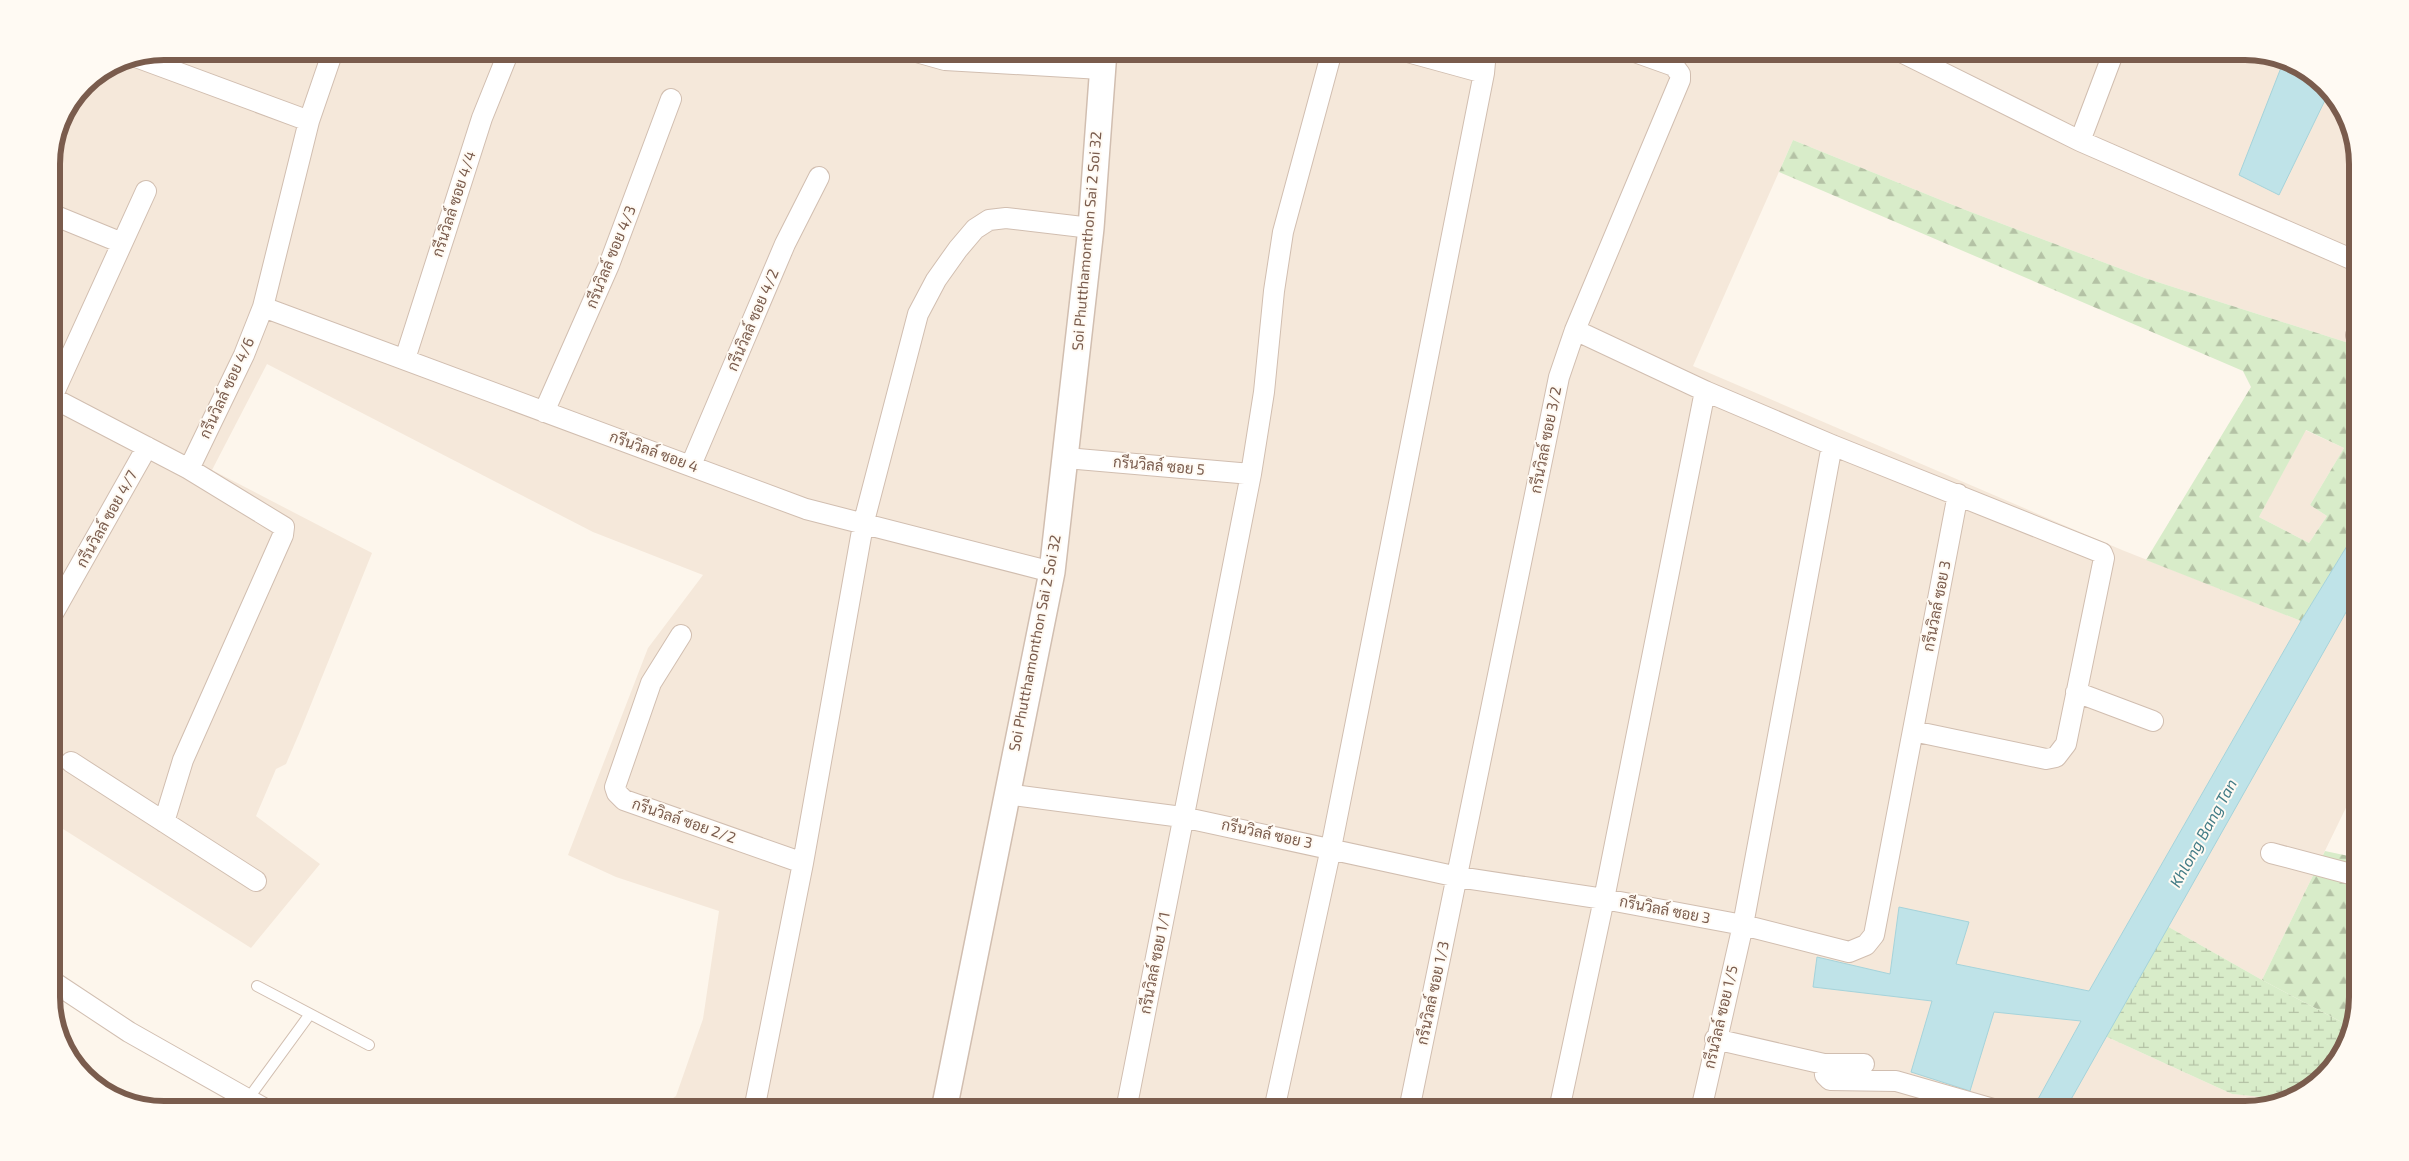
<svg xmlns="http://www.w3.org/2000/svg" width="2409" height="1161" viewBox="0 0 2409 1161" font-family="'Exo 2',Sarabun,sans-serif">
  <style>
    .residential { fill: #f5e8da }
    .forest { fill: url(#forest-firs); fill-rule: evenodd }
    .wetland { fill: url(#wetland-marsh) }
    .water { fill: #bfe3e8; stroke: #a5d3da }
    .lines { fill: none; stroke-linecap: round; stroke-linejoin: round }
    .service-casing { stroke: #d1beb0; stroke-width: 12 }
    .minor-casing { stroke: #d1beb0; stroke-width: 22 }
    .tertiary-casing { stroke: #d1beb0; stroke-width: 28 }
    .service { stroke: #fff; stroke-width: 10 }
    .minor { stroke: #fff; stroke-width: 20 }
    .tertiary { stroke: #fff; stroke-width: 25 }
    .labels { text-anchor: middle; stroke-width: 4; stroke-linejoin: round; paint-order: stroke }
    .street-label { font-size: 15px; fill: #7a5c4d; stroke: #fffaf3 }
    .water-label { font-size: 16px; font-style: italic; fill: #437c86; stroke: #fffaf3 }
    .rim { fill: none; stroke: #7a5c4d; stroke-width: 6 }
  </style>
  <defs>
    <pattern id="forest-firs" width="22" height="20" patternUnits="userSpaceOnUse" patternTransform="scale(1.25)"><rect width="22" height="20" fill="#d8ecc9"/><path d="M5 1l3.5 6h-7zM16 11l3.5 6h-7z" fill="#b4c2a5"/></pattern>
    <pattern id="wetland-marsh" width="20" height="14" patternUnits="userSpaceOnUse" patternTransform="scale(1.25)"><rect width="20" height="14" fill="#d8ecc9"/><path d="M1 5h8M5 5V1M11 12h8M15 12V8" fill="none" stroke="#b4c2a5"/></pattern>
  </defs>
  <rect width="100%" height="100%" fill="#fdf6ec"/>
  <path class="residential" d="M164,51H2245L2295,63L2339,101L2358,157V346L2145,278L1963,209L1793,140L1693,366L2122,550L2301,621L2089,991L1955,964L1899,907L1890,974L1817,957L1814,987L1932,1001L1969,1091L1994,1012L2081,1021L2032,1110H656L676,1096L703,1019L719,911L616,877L568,855L648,648L703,575L593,532L267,364L212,470L372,553L301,729L286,764L276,769L256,816L320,864L251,948L52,822L51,157L60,121L85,84L121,60Z
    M2305,430L2344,448L2310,505L2327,516L2309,543L2259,517Z
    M2358,591V783L2262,980L2167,926Z
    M2105,1036L2232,1094L2281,1099L2245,1110H2065Z"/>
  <path class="forest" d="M1793,140L1963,209L2145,278L2358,346V528L2301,621L2146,560L2251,387L2243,371L1779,172ZM2306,430L2344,448L2310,505L2327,516L2309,543L2259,517Z
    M2325,851L2358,858V997L2351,1027L2262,980Z"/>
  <path class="wetland" d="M2167,926L2262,980L2351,1027L2346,1047L2307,1091L2281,1099L2232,1094L2105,1036Z"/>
  <path class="water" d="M2284,60L2295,63L2329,92L2279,195L2239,175Z
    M2358,528V591L2065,1110H2032L2081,1021L1994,1012L1970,1091L1911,1072L1932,1001L1813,987L1817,957L1890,974L1899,907L1969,922L1956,964L2089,991L2301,621Z"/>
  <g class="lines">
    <g class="service-casing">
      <path id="service" d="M257,986L369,1045
        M248,1099L310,1014"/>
    </g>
    <g class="minor-casing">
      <path id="minor" d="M913,51L945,60L1101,69
        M1404,51L1484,73
        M1899,51L2080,141L2358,262
        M136,57L309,121
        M2080,141L2114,51
        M51,214L122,243
        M263,307L806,509L1052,572
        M1575,330L1705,391L1832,445L2102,553L2104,558L2066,744L2056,757L2046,759L1913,731
        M2356,335L2358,332
        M405,359L482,118L509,51
        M51,397L189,469L284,527L283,535L183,760L164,822
        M52,397L146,191
        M544,412L609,265L671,99
        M1066,458L1251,474
        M691,465L785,244L819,177
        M189,469L244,355L263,307L309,121L333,51
        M51,617L147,447
        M681,635L651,683L615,787L617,793L624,800L803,863
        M2076,692L2153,721
        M71,762L256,881
        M1006,794L1182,817L1458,877L1604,899L1743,925L1849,952L1866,945L1874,935L1958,494
        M2271,853L2358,876
        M52,981L129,1032L267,1110
        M1715,1039L1824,1064H1864
        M1824,1064L1825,1075L1830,1080L1896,1081L1997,1110
        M754,1110L803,863L863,525L918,314L936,280L958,249L975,229L989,220L1006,218L1091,228
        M1126,1110L1251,474L1264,392L1274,291L1283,232L1332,51
        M1274,1110L1331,848L1484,73L1486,51
        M1409,1110L1559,377L1575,330L1680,80V74L1674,66L1632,51
        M1559,1110L1604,899L1705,391
        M1701,1110L1743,925L1832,445"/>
    </g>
    <g class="tertiary-casing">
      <path id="tertiary" d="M944,1110L1052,572L1091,228L1104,51"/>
    </g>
    <use href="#service" class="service"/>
    <use href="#minor" class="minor"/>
    <use href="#tertiary" class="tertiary"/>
  </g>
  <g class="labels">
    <g class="street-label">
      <text transform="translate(454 204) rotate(-72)" y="5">กรีนวิลล์ ซอย 4/4</text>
      <text transform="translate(1087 241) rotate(-85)" y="5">Soi Phutthamonthon Sai 2 Soi 32</text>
      <text transform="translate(611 257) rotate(-68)" y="5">กรีนวิลล์ ซอย 4/3</text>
      <text transform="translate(753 320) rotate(-67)" y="5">กรีนวิลล์ ซอย 4/2</text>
      <text transform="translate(227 388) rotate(-65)" y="5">กรีนวิลล์ ซอย 4/6</text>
      <text transform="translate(1546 440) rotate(-79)" y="5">กรีนวิลล์ ซอย 3/2</text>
      <text transform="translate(654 452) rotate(20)" y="5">กรีนวิลล์ ซอย 4</text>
      <text transform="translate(1159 466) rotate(5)" y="5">กรีนวิลล์ ซอย 5</text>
      <text transform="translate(107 519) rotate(-61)" y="5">กรีนวิลล์ ซอย 4/7</text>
      <text transform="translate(1937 606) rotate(-79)" y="5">กรีนวิลล์ ซอย 3</text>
      <text transform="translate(1035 643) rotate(-79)" y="5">Soi Phutthamonthon Sai 2 Soi 32</text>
      <text transform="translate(684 821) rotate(19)" y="5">กรีนวิลล์ ซอย 2/2</text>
      <text transform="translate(1267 834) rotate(12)" y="5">กรีนวิลล์ ซอย 3</text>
      <text transform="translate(1665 910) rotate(11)" y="5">กรีนวิลล์ ซอย 3</text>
      <text transform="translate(1155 963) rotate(-79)" y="5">กรีนวิลล์ ซอย 1/1</text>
      <text transform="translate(1433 993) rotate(-78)" y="5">กรีนวิลล์ ซอย 1/3</text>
      <text transform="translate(1721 1017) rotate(-77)" y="5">กรีนวิลล์ ซอย 1/5</text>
    </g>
    <g class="water-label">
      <text transform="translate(2203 833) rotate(-61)" y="6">Khlong Bang Tan</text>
    </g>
  </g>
  <path d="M0 0H2409V1161H0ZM164 60H2245A104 104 0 0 1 2349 164V997A104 104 0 0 1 2245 1101H164A104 104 0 0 1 60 997V164A104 104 0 0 1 164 60Z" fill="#fffaf3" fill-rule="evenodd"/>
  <path class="rim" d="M164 60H2245A104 104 0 0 1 2349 164V997A104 104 0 0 1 2245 1101H164A104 104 0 0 1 60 997V164A104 104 0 0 1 164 60Z"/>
</svg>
